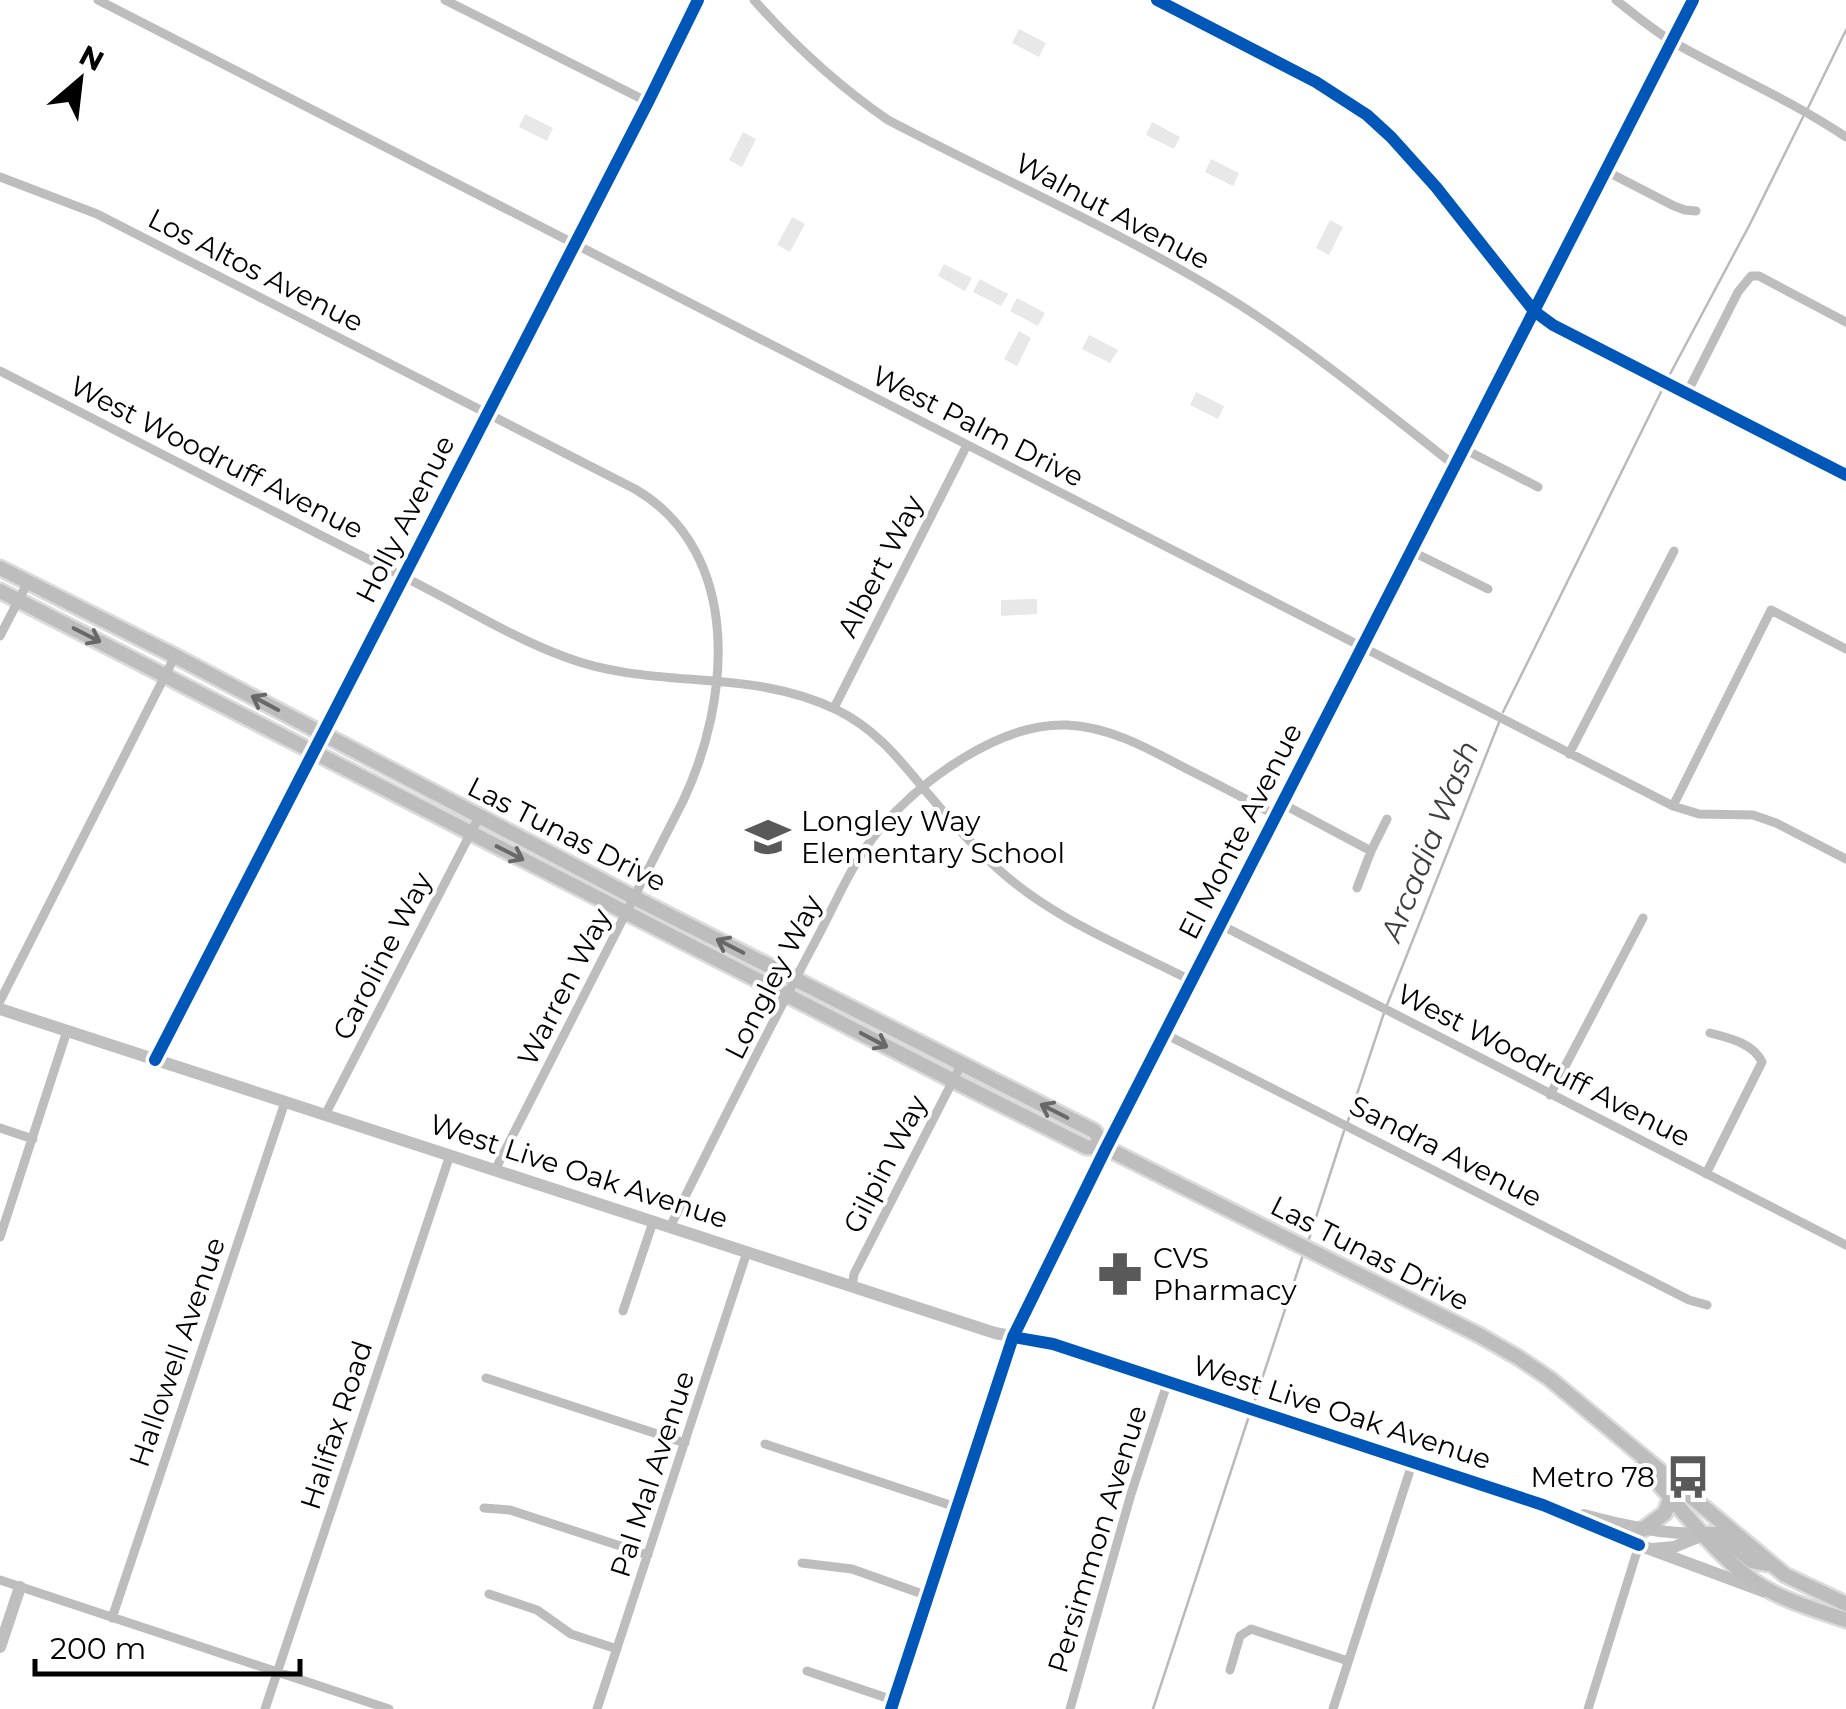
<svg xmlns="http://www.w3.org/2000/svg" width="1846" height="1709" viewBox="0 0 1846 1709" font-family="Montserrat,sans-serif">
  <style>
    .green { fill: #e8e8e8 }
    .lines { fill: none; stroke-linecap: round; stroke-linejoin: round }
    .stream { stroke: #bababa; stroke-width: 2.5 }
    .primary-casing { stroke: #dbdbdb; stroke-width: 19 }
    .street { stroke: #bdbdbd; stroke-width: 9 }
    .secondary { stroke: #bfbfbf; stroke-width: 12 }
    .primary { stroke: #bdbdbd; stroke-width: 14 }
    .cycleway-casing { stroke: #fff; stroke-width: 19 }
    .cycleway { stroke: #0057b8; stroke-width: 12 }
    .oneway { stroke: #686868 }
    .labels { text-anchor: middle; stroke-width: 8; stroke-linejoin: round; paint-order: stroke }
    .street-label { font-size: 28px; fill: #000; stroke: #fff }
    .poi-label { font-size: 28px; fill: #000; stroke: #fff; text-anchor: start }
    .water-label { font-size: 30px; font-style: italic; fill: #3e3e3e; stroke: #fff }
  </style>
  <rect width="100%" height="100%" fill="#fff"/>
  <path class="green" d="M1019,29L1046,43L1039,57L1012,43Z
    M525,114L553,128L547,141L519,127Z
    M1152,122L1180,137L1174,149L1146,135Z
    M743,132L756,139L742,167L729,160Z
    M1211,159L1239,173L1233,186L1205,172Z
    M792,217L805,224L790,252L777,245Z
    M1330,220L1343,227L1329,255L1316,248Z
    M944,264L972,278L965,291L938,276Z
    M980,279L1008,294L1001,306L973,292Z
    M1017,298L1045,313L1038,326L1010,311Z
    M1019,331L1031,338L1017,366L1004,359Z
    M1089,335L1118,350L1110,363L1082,349Z
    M1196,392L1224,406L1218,419L1190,405Z
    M1037,599V614L1001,616V600Z"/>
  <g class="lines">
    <path class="stream" d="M1807,110L1846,30
      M1669,376L1750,224L1803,117
      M1503,712L1663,388
      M1387,1005L1500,720
      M1347,1124L1384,1013
      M1308,1242L1344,1131
      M1254,1403L1303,1255
      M1153,1709L1249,1416"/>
    <g class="primary-casing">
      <path id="primary" d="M0,568L175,656L635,898L1094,1131L1106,1148
        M0,591L954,1081L1086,1147L1106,1148L1479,1335L1519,1358L1550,1379L1785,1575L1846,1604
        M1643,1466C1680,1506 1724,1568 1772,1592C1795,1604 1822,1612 1846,1620
        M1642,1530L1665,1513L1671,1496
        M1704,1534H1719L1752,1561L1768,1564"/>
    </g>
    <path class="street" d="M98,0L1673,806L1699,814L1753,815L1776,823L1846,859
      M445,0L648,102
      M754,0C795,46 837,85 888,120C1004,181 1129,235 1240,305C1315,353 1384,410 1454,465
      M1616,0C1635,15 1653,30 1673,42C1731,75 1791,100 1846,137
      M1606,171L1674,206L1685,210L1696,211
      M0,177L97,214L635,489C744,553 730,702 683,801L495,1170
      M0,371C137,441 273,512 410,580C462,606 511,637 565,657C654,691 751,667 837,710C878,730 902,763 930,796C951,821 973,846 997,868C1052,919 1126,947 1192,981
      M1687,393L1738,292L1751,276H1759L1846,322
      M1462,448L1538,487
      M1411,551L1488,589
      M0,636L28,582
      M834,708L967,445
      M1569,754L1674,551
      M1281,803L1371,851
      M1673,806L1771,610L1846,649
      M1357,888L1371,851L1387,819
      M1221,925L1846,1245
      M0,1001L175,656
      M1165,1034L1689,1300L1707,1305
      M1550,1095L1643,918
      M325,1115L479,817
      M0,1128L33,1139
      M1706,1174L1762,1062C1753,1043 1729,1038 1710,1033
      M670,1227C717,1132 765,1036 815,942C835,905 852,862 879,830C920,781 1000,722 1067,725C1111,727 1149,749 1187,769C1217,784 1246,799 1275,815
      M0,1237L67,1031
      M852,1287L854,1274L962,1063
      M623,1311L653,1222
      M486,1378L685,1443
      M765,1444L956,1507
      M484,1508L510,1510L648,1555
      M802,1563L852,1569L928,1596
      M0,1580L389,1709
      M489,1594L537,1610L571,1634L617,1649
      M112,1618L285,1102
      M1230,1670L1240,1636L1251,1629L1348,1661
      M807,1671L893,1700
      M265,1709L450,1155
      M597,1709L747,1252
      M1070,1709L1131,1494L1168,1381
      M1333,1709L1413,1461
      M1588,1709L1639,1545"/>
    <path class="secondary" d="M1157,0L1316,82L1367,115L1391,137L1436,187L1534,311L1553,325L1846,475
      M0,1009L995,1333L1053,1344L1543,1505L1639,1545L1763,1591
      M155,1060L648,102L698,0
      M1584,1515C1625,1526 1662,1534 1704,1534
      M1653,1549L1674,1547L1696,1538
      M0,1647L20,1587
      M891,1709L1013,1337L1106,1148L1693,0"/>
    <use href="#primary" class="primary"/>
    <g class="cycleway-casing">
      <path id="cycleway" d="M1157,0L1316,82L1367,115L1391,137L1436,187L1534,311L1553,325L1846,475
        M155,1060L648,102L698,0
        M1013,1337L1053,1344L1543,1505L1639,1545
        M891,1709L1013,1337L1106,1148L1693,0"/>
    </g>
    <use href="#cycleway" class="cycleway"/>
  </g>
  <defs><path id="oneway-shaft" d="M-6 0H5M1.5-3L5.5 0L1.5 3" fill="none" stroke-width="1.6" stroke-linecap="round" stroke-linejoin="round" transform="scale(2.5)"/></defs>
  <g class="oneway">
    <use href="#oneway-shaft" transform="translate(87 635) rotate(27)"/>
    <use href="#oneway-shaft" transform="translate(265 703) rotate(-152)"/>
    <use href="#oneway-shaft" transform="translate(510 853) rotate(27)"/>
    <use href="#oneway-shaft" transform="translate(730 946) rotate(-153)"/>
    <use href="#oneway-shaft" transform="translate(874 1040) rotate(28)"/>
    <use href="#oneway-shaft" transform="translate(1054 1111) rotate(-153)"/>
  </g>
  <defs>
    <g id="school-bare" transform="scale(3.45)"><path d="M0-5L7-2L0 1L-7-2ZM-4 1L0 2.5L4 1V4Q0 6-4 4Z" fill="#595959" stroke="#fff" stroke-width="2.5" paint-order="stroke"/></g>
    <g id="pharmacy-bare" transform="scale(3.45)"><path d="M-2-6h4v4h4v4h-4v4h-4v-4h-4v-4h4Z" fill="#595959" stroke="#fff" stroke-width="2.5" paint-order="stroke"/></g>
    <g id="bus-bare" transform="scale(3.45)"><path d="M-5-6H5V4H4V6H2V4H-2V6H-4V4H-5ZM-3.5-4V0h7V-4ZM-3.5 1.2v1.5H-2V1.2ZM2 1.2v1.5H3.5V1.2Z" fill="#595959" stroke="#fff" stroke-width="2.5" paint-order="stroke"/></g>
  </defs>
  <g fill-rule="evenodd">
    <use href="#school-bare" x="768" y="837"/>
    <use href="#pharmacy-bare" x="1120" y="1274"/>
    <use href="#bus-bare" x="1688" y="1477"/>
  </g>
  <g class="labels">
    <g class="street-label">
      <text transform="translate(1113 211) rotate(28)" y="10">Walnut Avenue</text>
      <text transform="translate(256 270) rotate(27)" y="10">Los Altos Avenue</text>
      <text transform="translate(978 426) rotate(27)" y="10">West Palm Drive</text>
      <text transform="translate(217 457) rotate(27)" y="10">West Woodruff Avenue</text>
      <text transform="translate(405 519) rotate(-63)" y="10">Holly Avenue</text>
      <text transform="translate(880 566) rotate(-63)" y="10">Albert Way</text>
      <text transform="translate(1240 831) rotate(-63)" y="10">El Monte Avenue</text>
      <text transform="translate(567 834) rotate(27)" y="10">Las Tunas Drive</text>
      <text transform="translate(382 956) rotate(-63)" y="10">Caroline Way</text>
      <text transform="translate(773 977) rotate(-63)" y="10">Longley Way</text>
      <text transform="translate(564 987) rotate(-63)" y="10">Warren Way</text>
      <text transform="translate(1544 1065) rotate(27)" y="10">West Woodruff Avenue</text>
      <text transform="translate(1446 1151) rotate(27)" y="10">Sandra Avenue</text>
      <text transform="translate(885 1164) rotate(-63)" y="10">Gilpin Way</text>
      <text transform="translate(579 1171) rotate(18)" y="10">West Live Oak Avenue</text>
      <text transform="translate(1370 1253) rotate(27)" y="10">Las Tunas Drive</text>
      <text transform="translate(177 1352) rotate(-71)" y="10">Hallowell Avenue</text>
      <text transform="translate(1342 1412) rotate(18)" y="10">West Live Oak Avenue</text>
      <text transform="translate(336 1425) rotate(-72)" y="10">Halifax Road</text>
      <text transform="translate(652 1474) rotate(-72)" y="10">Pal Mal Avenue</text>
      <text transform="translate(1097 1539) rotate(-73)" y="10">Persimmon Avenue</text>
    </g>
    <g class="poi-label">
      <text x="801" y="831">Longley Way<tspan x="801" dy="32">Elementary School</tspan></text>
      <text x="1153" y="1268">CVS<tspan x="1153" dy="32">Pharmacy</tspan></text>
      <text x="1655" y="1487" text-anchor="end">Metro 78</text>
    </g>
    <g class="water-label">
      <text transform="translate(1430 841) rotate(-68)" y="10">Arcadia Wash</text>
    </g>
  </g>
  <g transform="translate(80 80) rotate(28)" stroke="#ffffff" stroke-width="8" paint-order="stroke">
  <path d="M0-8L18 38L0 25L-18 38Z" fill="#000000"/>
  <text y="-15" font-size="28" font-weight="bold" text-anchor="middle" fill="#000000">N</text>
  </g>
  <path d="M35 1659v15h265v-15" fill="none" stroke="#000000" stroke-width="5"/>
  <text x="50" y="1659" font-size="30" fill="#000000" stroke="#ffffff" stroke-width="8" paint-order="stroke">200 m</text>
</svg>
